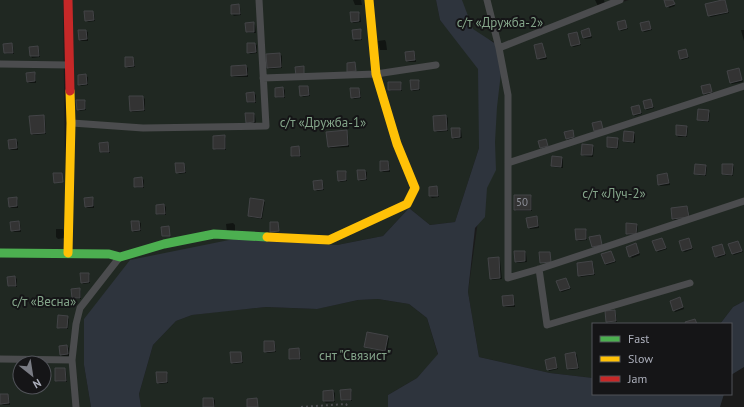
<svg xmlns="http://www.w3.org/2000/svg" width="744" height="407" viewBox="0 0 744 407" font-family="'PT Sans',sans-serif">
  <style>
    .green { fill: #202822; fill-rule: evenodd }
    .water { fill: #2e343d }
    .shadow { fill: #0007 }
    .building { fill: #333; stroke: #434447 }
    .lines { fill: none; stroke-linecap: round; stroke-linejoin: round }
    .path { stroke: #4c4c50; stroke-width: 2; stroke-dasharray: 2 3; stroke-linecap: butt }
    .lane { stroke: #4b4c4e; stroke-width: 7 }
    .fast { stroke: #4caf50; stroke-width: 9 }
    .slow { stroke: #ffc107; stroke-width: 9 }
    .jam { stroke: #c62828; stroke-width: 9 }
    .labels { text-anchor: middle; stroke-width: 4; stroke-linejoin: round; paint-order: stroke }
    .number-label { font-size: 11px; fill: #8e9099 }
    .park-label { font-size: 13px; fill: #84a58a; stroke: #151517 }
  </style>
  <rect width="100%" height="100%" fill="#1b1b1b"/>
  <path class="green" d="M0,0H63L66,250L0,249Z
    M71,0H436L440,20L479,66V148L455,222L430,225L409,208L383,236L337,245L84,319V365L91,407H0V257L72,250ZM20,363H44V387H20Z
    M456,0H615L500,44L469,32Z
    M629,0H744V301L733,307L720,324H593V378L550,373L479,357L468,292L502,50L609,6Z
    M378,299L409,304L427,318L438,355L417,378L388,395V407H141L139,394L153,345L176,321L192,315L224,311L266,307L316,309L358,300Z"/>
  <path class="water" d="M436,0H462L473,29L499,46L502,64L497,107L495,142L496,170L487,188L485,217L475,228L468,292L479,357L550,373L593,378V394H724L720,407H388V395L417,378L438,354L427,318L409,304L378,299L358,300L317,309L266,307L192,315L176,321L153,345L139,394L141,407H91L84,365V319L130,260L234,239L337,245L383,236L409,208L430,225L455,222L479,148L478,69L440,20Z
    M744,301V367L731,375V324H720L733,307Z"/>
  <path class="shadow" d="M353,0H361L362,5H355Z
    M595,0H604L605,4L598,6Z
    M665,0H674L675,6L669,8Z
    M725,0L729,13L711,17L709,16Z
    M239,5L240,7L241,15L234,16L232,14Z
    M93,12L94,13L95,21L88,22L86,20Z
    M358,13L360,14L361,22L353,23L352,21Z
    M625,21L628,29L621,31L620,29Z
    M649,22L652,30L645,32L643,31Z
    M253,23L255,25L256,33H248L247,32Z
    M589,29L592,38L585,39L584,38Z
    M360,30L362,32V40L355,41L354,39L353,31Z
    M741,30H744V41Z
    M86,31L88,32V41H81L79,39Z
    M576,33L581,45L574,47L572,46Z
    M385,40L386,42L387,50H380L378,41Z
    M12,44L13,46L14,54H7L5,53Z
    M255,44L257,45V53L250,54L248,52Z
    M542,44L547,59L540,60L535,46Z
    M38,47L39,49L40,57L32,58L31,56Z
    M686,50L689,58L682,60L681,59Z
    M414,52L415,54L416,62H409L407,61Z
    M280,54L282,56V68L269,69L268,68Z
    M133,58L134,59L135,67L128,68L126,66Z
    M246,66L248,68V77H234L232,76Z
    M739,69L743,82L732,84L731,83Z
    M34,73L36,75V83H29L28,82Z
    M86,76L88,77V85L81,86L79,84Z
    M418,81L420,82V90L413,91L412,90Z
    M401,83L402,85V91H391L389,89Z
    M709,85L713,93L706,95L704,93Z
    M308,87L309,88L310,96L303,97L301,95Z
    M283,88L285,90V98H278L276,97Z
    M359,89L360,90L361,98L354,99L352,97Z
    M254,93L256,95V103H249L247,102Z
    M143,97L145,99V111L132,112L131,110Z
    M651,100L654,108L647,110L645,109Z
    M84,101L86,102V110L79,111Z
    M639,106L642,114L635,116L634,114Z
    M708,111L710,113L709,122L700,121L698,119Z
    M253,114L255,115L256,123L248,124L247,122Z
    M43,116L45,118L46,134L33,135L32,133Z
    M446,116L448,118V131L437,132L435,130Z
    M687,127L688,128L687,137H678L677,135Z
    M459,129L461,130L462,138L454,139L453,137Z
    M346,131L348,133L349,147L330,148L329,147Z
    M572,131L575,139L568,140L565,132Z
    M634,133L635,134V143L625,142L624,141Z
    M224,136L226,138V150H216L214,148Z
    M617,139L619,140L618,149L609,148L608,147Z
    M16,140L18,142V150H11L9,149Z
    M546,140L549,148L542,149L539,141Z
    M108,143L109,145L110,153H103L101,152Z
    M592,146L594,147L593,157L584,156L582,154Z
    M299,147L300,149L301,157H294L292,156Z
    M562,158L563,159V168L553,167L552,166Z
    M388,162L389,163L390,172H383L381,170Z
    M183,164L185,165L186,173L179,174L177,172Z
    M733,165L734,167L733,176L724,175L723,174Z
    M705,166L707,167L706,176L697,175L695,174Z
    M358,171H365L367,172V180L360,181L358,179Z
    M345,172L347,173V181L340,182L339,180Z
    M667,174L668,176L670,185L661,186L659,185Z
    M142,178L144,180V188H137L135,187Z
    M321,181L323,182L324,190L317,191L315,189Z
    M437,187L438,189L439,197L432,198L430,196V188Z
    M531,196L532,198V211H516L515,209Z
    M16,198L18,200V208H11L10,207Z
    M92,198L94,200V208H87L86,207Z
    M263,201L265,202L262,219L250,217L249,216Z
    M164,205L166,207V215H159L157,214Z
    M687,207L688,208L690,218L674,220L673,218Z
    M536,217L538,219L539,228L530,229L529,227Z
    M19,222L20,223L21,232H14L12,230Z
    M132,222H139L141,223V231L134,232L132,230Z
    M233,223L235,225V233L227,232L226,224Z
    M637,225L638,226L637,235H628L627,233Z
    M56,229H63L65,238L58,239L56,237Z
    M585,230L587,231V240L578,241L577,239Z
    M662,239L667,249L658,252L657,250Z
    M689,239L693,249L685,252L683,251Z
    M738,242L743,252L734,255L733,254Z
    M636,244L640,255L632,258L630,256Z
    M722,245L726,255L718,258L716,256Z
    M524,252L526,253L527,262L517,263L516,262Z
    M611,252L616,262L607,265L605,264Z
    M499,258L500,260L502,279L492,280L491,278Z
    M592,262L593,263L595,275L581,277L579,275Z
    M88,274L90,275V283L83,284L82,282Z
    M15,277L17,279V287H10L8,286Z
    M566,279L571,289L562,292L560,291Z
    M79,289L81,291V299H74L73,298Z
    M513,296L514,297L515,307H506L504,306Z
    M680,298L684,309L675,312L674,310Z
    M615,311L616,313L617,322L608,323L607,321Z
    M67,317L69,319L68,329H60L58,327Z
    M388,337L389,339L387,352L367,348L365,347Z
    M274,342L275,343L276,352L267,353L265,351Z
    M67,346L69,348V356H62L61,355Z
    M299,349L300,351L301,360H292L290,359Z
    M241,353L242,354L243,363L233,364L232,362Z
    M575,353L577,355L579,369L569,370L568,369Z
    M555,358L558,369L549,371L548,369Z
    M65,369L66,370L67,382H58L56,381Z
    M166,373L168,374V383L159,384L158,382Z
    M350,390L352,392V401H343L342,400Z
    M333,391L335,393V402L326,403L324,401Z
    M7,395L9,397L10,405H3L1,403Z
    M213,399L215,400V407H204Z"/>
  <path class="building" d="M664,0H673L675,4L666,7Z
    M722,0H725L728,12L708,16L705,4Z
    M239,4L240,14H231V5Z
    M84,11H93L94,20L85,21Z
    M350,12H359V21L351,22Z
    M625,20L627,28L619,30L617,22Z
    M649,21L651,29L642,31L640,23Z
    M254,22V32H246L245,23Z
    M589,28L591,36L583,38L581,31Z
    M361,29V39H353L352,30Z
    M78,30H86L87,39L79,40Z
    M577,32L580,44L571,46L568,34Z
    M12,43L13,53H4L3,44Z
    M247,43H255L256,52L247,53Z
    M542,43L546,57L537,59L534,45Z
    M38,46L39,56H30L29,47Z
    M686,49L688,57L680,59L678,51Z
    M414,51L415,60L406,61L405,52Z
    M280,53L281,67L267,68L266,54Z
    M125,57H133L134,66L125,67Z
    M355,62L356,71L347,72V63Z
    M246,65L247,75L231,76V66Z
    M304,66V75L296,76L295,67Z
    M739,68L742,80L730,83L727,71Z
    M35,72V81L27,82L26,73Z
    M86,74L87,84L78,85V75Z
    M410,80H419V89L411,90Z
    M388,82H401V90H388Z
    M710,84L712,92L703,94L701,86Z
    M299,86H308L309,95L300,96Z
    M283,87L284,97H275V88Z
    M350,88H359L360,97L351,98Z
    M254,92L255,102H247L246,93Z
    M129,96H143L144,110L130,111Z
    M651,99L653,107L645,109L643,101Z
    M76,100H85V109L77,110Z
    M639,105L641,113L633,115L631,107Z
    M698,109L709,110L708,121L697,120Z
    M245,113H254V122L246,123Z
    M44,115L45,133L31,134L29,116Z
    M446,115L447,130L434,131L433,116Z
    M601,121L603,129L594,131L592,123Z
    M676,125L687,126L686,136L676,135Z
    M451,128H460V137L452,138Z
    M347,130L348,145L328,147L326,132Z
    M573,130L574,137L566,139L564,132Z
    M624,131L634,132L633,142L623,141Z
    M225,135V149H213V136Z
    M607,137L618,138L617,148L607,147Z
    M16,139L17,148L9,149L8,140Z
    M546,139L548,146L540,148L538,141Z
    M108,142L109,152H100L99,143Z
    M582,144L593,145L592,155H581Z
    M299,146L300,156H291V147Z
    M552,156L562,157L561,167L551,166Z
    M380,161H388L389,170L380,171Z
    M175,163H184L185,172L176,173Z
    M695,164L706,165L705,175L694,174Z
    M722,164H733L732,175L722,174Z
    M357,170H365L366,179L358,180Z
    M337,171H346V180L338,181Z
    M53,173H62L63,182L54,183Z
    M667,173L669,183L658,185L657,175Z
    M142,177L143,187H134V178Z
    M322,180L323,189L314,190L313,181Z
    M437,186L438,196H429V187Z
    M514,195H531V210H514Z
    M17,197V206L9,207L8,198Z
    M93,197V206L85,207L84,198Z
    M250,198L264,200L261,218L248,216Z
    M164,204L165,214H156V205Z
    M687,206L689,217L672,219L671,208Z
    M537,216L538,226L528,228L526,218Z
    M19,221L20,230L11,231L10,222Z
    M131,221H139L140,230L132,231Z
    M270,222H278L279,231L270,232Z
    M626,223L637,224L636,234H626Z
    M169,226L170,236H162L161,227Z
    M575,229H586V239L576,240Z
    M600,235L602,245L592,247L589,237Z
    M662,238L666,248L656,251L652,241Z
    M689,238L692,248L682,251L679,241Z
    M738,241L742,251L732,254L728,244Z
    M636,243L639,253L629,257L626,247Z
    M722,244L725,254L715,257L712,247Z
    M514,251H525V261L515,262Z
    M611,251L615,261L605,264L601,254Z
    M539,252H550L551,262L540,263Z
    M499,257L500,278L490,279L488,258Z
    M592,261L594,274L578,276L577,263Z
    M80,273H89V282L81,283Z
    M15,276L16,286H8L7,277Z
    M566,278L570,288L560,291L556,281Z
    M80,288V298H72L71,289Z
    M513,295L514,305L503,306L502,296Z
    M680,297L683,307L673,311L670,301Z
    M615,310L616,321L606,322L605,311Z
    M58,315L68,316L67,328H57Z
    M695,319L697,324H686L685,322Z
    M367,332L388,336L385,351L364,347Z
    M264,341H274L275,351L264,352Z
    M67,345L68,354L60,355L59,346Z
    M299,348L300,359H289V349Z
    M230,352H241L242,362L231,363Z
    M575,352L578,368L567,369L565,354Z
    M555,357L557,368L547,370L545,360Z
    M55,368H65L66,381H55Z
    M156,372H167V382L157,383Z
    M351,389V400H341L340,390Z
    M333,390L334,401H323V391Z
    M0,394H8L9,403L0,404Z
    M203,398H213L214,407H203Z
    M257,398L258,407H247V399Z"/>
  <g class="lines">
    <path class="path" d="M301,407L346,404L348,407"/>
    <path class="lane" d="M487,0L499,48L508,95V278L539,269L744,201
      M499,48L620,0
      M0,64L69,65
      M263,78L376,74L436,65
      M72,123L143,128L266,126L259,0
      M508,163L744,86
      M539,269L547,325L690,283
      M0,359L72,360
      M76,407L72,360L76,324L80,308L119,258"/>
    <path class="fast" d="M0,253L109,254L120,257L164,244L214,234L267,237"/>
    <path class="slow" d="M267,237L329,240L407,204L415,188L397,144L376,74L369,0
      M68,253L71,123L70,91"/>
    <path class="jam" d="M68,0L70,91"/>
  </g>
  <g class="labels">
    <g class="number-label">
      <text x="522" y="206">50</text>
    </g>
    <g class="park-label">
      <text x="500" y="27">с/т «Дружба-2»</text>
      <text x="323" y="127">с/т «Дружба-1»</text>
      <text x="614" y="198">с/т «Луч-2»</text>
      <text x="44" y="306">с/т «Весна»</text>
      <text x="355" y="360">снт "Связист"</text>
    </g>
  </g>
  <rect x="592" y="323" width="140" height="72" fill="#151517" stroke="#515359"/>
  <rect x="600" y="336" width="20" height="6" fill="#4caf50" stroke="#515359"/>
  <text x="628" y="343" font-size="12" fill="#acafbb">Fast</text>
  <rect x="600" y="356" width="20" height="6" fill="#ffc107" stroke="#515359"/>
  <text x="628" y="363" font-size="12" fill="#acafbb">Slow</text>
  <rect x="600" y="376" width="20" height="6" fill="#c62828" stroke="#515359"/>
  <text x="628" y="383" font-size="12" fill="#acafbb">Jam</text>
  <g transform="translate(32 375) rotate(150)"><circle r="19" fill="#151517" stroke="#515359"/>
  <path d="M0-3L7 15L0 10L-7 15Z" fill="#797b83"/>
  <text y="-6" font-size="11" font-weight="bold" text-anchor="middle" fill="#acafbb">N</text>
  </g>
</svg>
